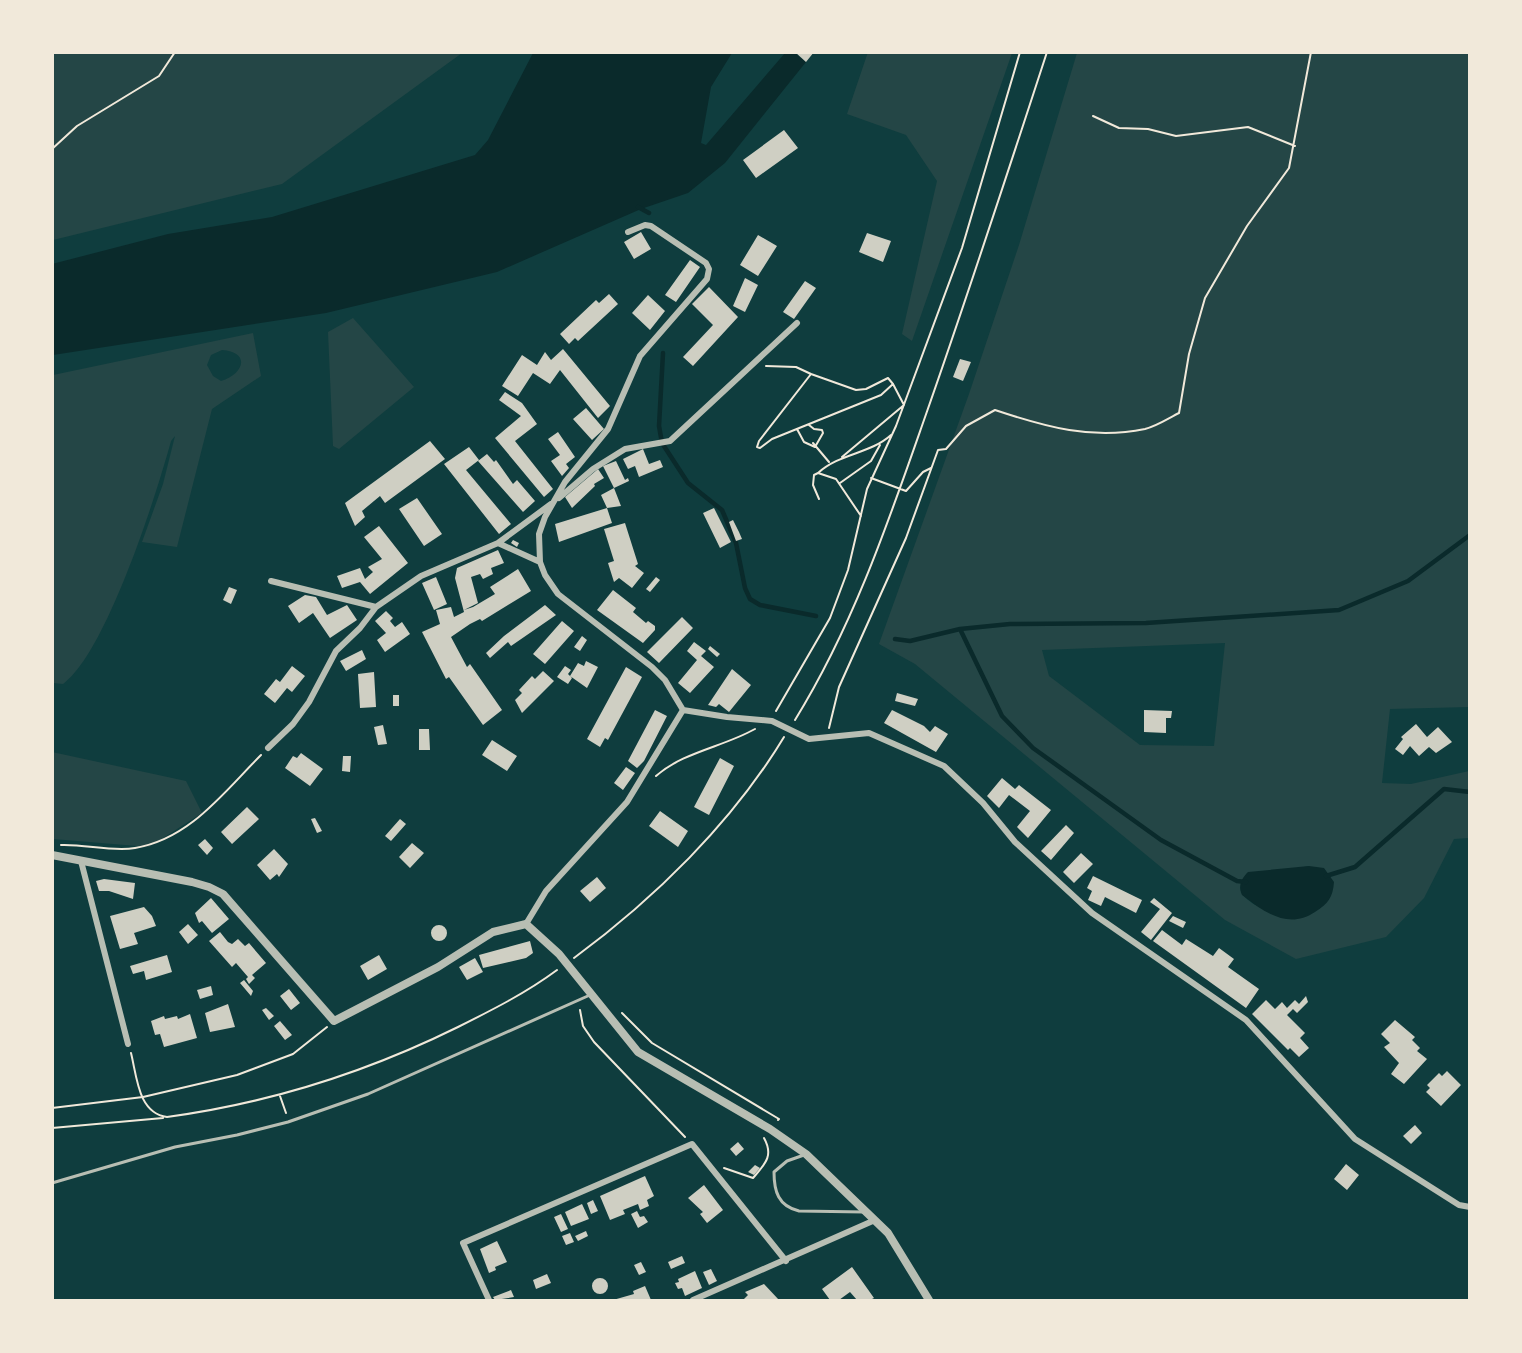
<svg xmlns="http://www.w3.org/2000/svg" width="1522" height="1353" viewBox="0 0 1522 1353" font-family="'Fira Sans',sans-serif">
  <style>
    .green { fill: #244646; fill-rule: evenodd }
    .water { fill: #0a2a2b }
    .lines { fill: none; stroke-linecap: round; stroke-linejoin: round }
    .stream { stroke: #0a2a2b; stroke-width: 4.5 }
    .building { fill: #cfcfc3 }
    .path { stroke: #f1e9da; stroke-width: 2 }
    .service { stroke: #b8beb3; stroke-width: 3 }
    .minor { stroke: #b8beb3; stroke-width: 6 }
    .tertiary { stroke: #b8beb3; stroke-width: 8 }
  </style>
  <rect width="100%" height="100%" fill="#0f3d3e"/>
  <path class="green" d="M868,52L1012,53L912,341L902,334L937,181L906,135L847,114Z
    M52,53H462L282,184L53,240Z
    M1077,53H1469V707L1390,709L1382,783L1411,784L1469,771V838L1454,839L1424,898L1386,937L1296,959L1225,920L915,664L879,644L969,394L1019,245ZM1225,643L1214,746L1140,745L1049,676L1042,650ZM1309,866L1255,905C1248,900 1241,896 1240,887L1294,869Z
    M353,318L414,387L339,449L333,446L328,332Z
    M253,333L261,376L212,409L177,547L142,542L163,484L175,436L171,441C156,496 106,653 63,684L53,683V375ZM222,350C251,352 244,374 221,381L213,376L207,365L211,355Z
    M52,752L186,781L202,813L149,847L53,839Z"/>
  <path class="water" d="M609,52L732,53L711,87L701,143L706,145L785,53H795L806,62L725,163L688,193L641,209L497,272L326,313L53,355L52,264L168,234L272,217L475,155L488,140L533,53Z
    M1309,866L1324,868L1334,882C1333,897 1328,904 1315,912C1288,930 1264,912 1242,895C1238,886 1241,879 1248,872Z"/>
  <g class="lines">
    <path class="stream" d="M638,207L649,213
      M663,353L659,426L662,443L688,483L722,510L736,543L745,588L750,599L760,605L816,616
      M960,629L1002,716L1033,748L1161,840L1237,881L1246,882
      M895,639L910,641L960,629L1010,624L1146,623L1339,610L1408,581L1470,535
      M1326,876L1355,867L1444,789L1470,792"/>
  </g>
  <path class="building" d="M795,52H814L806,62Z
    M784,130L798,148L756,178L743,160Z
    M641,232L651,249L634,259L624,242Z
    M867,233L891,241L883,262L859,252Z
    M758,235L777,246L758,276L740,265Z
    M690,260L700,267L676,302L665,295Z
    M745,278L758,285L745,312L733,306Z
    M805,281L816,288L794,319L783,312Z
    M709,287L738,317L693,366L683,357L713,325L692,304Z
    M609,294L618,304L578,341L575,338L569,344L560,334L596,300L599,303Z
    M648,295L665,311L650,330L632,313Z
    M563,349L610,406L598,418L560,370L550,384L533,373L518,396L502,386L522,355L537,365L545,352L551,360Z
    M960,359L971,362L963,381L953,377Z
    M505,392L522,403L537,424L515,441L553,489L544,497L495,438L521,416L499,400Z
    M586,408L604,429L592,440L573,419Z
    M558,432L575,457L566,464L569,468L562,476L551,461L560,455L548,439Z
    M430,441L445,459L385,503L380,496L362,511L365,517L355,526L345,503Z
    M469,447L479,460L466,470L511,524L499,534L444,464Z
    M643,449L649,464L660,460L663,467L639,477L635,466L628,469L623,459Z
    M487,454L494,462L496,460L513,484L517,480L535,501L523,512L478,461Z
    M616,461L625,480L628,478L629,481L614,488L603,466Z
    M598,469L604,478L594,484L595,486L572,508L565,497Z
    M614,488L621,506L607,508L601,495Z
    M417,498L442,534L424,546L399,509Z
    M607,508L612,523L559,542L555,524Z
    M714,508L731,542L720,548L703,513Z
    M733,520L739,532L742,539L736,541L729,522Z
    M625,523L638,564L635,566L644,573L632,588L619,578L614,582L608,563L614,561L604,529Z
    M379,526L408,563L370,594L360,582L342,588L337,576L360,568L365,579L373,572L368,567L382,559L364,537Z
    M513,540L519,543L517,547L511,543Z
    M498,550L504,563L491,568L493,574L483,579L480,574L471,577L478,603L464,610L473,607L495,594L490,587L518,569L531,591L482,621L480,619L470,624L451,637L467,667L470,664L502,710L483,725L449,677L446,679L422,632L440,624L436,610L451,607L454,617L464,612L455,578L457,568Z
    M436,577L447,604L434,610L422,583Z
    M656,577L660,580L650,592L646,589Z
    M229,587L237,590L231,604L223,600Z
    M613,590L636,608L633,612L646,623L648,621L655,626V630L643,643L597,610Z
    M305,595L316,597L327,615L347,605L357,620L330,638L313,613L299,623L288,606Z
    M545,605L556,615L511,646L508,642L490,658L486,653L504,636Z
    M386,611L393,618L390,621L395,627L402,622L410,634L385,652L377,640L386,633L375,621Z
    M682,617L693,628L659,663L647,652Z
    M562,621L574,631L545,664L533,654Z
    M582,636L587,640L580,651L574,647Z
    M694,642L706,651L701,656L714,667L690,693L678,683L697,660L687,651Z
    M710,646L720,654L717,657L708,649Z
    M362,650L366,659L346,671L340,661Z
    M586,661L598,667L587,688L570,676L578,663L584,666Z
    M292,666L305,676L292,692L287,688L275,703L264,694L276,679L280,682Z
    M565,666L571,670L568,674L572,678L568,684L557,677Z
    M626,667L642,677L608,740L605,738L600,747L587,739Z
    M732,669L751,685L729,712L719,704L716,707L708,705Z
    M543,671L554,681L522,713L515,700L522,693L519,690L532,676L535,679Z
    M374,672L376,707L360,708L358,674Z
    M897,693L918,699L915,706L895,701Z
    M393,695H399V706H393Z
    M655,710L667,716L644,761L637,768L628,761Z
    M892,710L924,726L930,732L935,726L948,734L936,752L884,723Z
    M1144,710L1172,711L1171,718H1166V733L1144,732Z
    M1416,724L1427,737L1438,727L1452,742L1436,753L1429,747L1419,756L1410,746L1403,755L1395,749L1403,739L1401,737Z
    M383,725L387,744L378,745L374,727Z
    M419,729H429L430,750H419Z
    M492,740L517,756L507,771L482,755Z
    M301,753L323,769L310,786L285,768L293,756L297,758Z
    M343,756H351L350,772L342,771Z
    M720,758L734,766L709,815L694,807Z
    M626,767L635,773L623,790L614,783Z
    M1002,778L1015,789L1019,785L1051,810L1028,838L1017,827L1030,811L1009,795L999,808L987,796Z
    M247,807L259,819L232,844L221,832Z
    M660,811L688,831L678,847L649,826Z
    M315,818L322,831L317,833L311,819Z
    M400,819L406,824L391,841L385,836Z
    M1066,825L1074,833L1051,860L1041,851Z
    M205,839L213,848L207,855L198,845Z
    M412,843L424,853L410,868L399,857Z
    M274,849L288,864L279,877L277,874L270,880L257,865Z
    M1081,853L1093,864L1074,883L1063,872Z
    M1093,876L1142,900L1136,913L1105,897L1101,906L1088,900L1092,891L1087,888Z
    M597,877L606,888L590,902L580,891Z
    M104,879L135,883L133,899L109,891H99L96,881Z
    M211,898L229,919L212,933L202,921L199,923L195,913Z
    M1154,898L1172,913L1151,940L1141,932L1160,909L1150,902Z
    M144,907L152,916L156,926L134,933L138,944L120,949L110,916Z
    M1173,916L1186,922L1183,928L1169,921Z
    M188,924L198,935L188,944L179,932Z
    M431 933a8 8 0 1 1 16 0a8 8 0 1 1-16 0Z
    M1162,930L1182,945L1186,939L1213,956L1219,948L1234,959L1228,967L1259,989L1246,1008L1153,941Z
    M220,932L228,942L232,944L238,939L245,946L249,943L266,963L252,975L255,978L249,984L246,979L248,977L236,963L232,967L209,941Z
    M530,941L533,953L526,958L483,968L479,955Z
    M167,955L172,972L146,980L144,971L133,974L130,966Z
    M379,955L387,969L368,980L360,966Z
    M475,958L483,972L467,980L459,967Z
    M244,980L253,991L251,996L240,983Z
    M211,986L213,995L200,999L197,990Z
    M289,989L300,1003L291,1010L280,996Z
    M1306,996L1308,1002L1297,1013L1293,1009L1287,1015L1305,1033L1300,1038L1309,1048L1299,1057L1290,1048L1288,1050L1252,1014L1266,1000L1275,1009L1282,1002L1287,1008L1295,1000L1299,1004Z
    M228,1004L235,1027L210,1032L205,1013Z
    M266,1008L274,1016L269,1020L262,1010Z
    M190,1014L197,1038L164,1047L160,1034L155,1035L151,1021L164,1016L165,1019L177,1016L178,1019Z
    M1395,1020L1415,1037L1412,1040L1420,1048L1417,1051L1427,1059L1404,1084L1391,1074L1399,1063L1384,1047L1390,1043L1381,1034Z
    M280,1021L292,1035L285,1040L274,1026Z
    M1447,1071L1461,1085L1441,1106L1426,1092L1430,1088L1427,1085L1439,1073L1442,1076Z
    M1415,1125L1422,1133L1411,1144L1403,1136Z
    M738,1142L744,1149L736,1156L730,1149Z
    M1346,1164L1359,1175L1347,1190L1334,1179Z
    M755,1165L760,1168L754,1175L748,1172Z
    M645,1176L654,1196L647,1200L649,1206L640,1210L638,1204L623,1210L625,1214L610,1220L600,1196Z
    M704,1185L723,1210L707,1223L700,1214L703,1212L688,1198Z
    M593,1200L598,1211L591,1214L587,1203Z
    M582,1204L589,1219L571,1226L565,1212Z
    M637,1211L640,1217L644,1216L648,1222L638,1228L631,1214Z
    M561,1214L568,1229L561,1232L554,1217Z
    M586,1231L588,1236L578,1241L575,1236Z
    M570,1233L574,1242L566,1245L562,1236Z
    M497,1241L507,1262L495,1267L496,1270L489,1273L480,1249Z
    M682,1256L685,1263L671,1269L668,1262Z
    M641,1262L646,1272L639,1275L634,1265Z
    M852,1267L874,1298L870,1300H857L850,1292L839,1300H830L822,1289Z
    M711,1269L717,1281L709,1285L703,1272Z
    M695,1271L702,1288L685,1296L682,1288L678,1289L675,1283L679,1282L678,1279Z
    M547,1274L551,1283L536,1289L533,1280Z
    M592 1286a8 8 0 1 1 16 0a8 8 0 1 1-16 0Z
    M764,1284L779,1300L744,1299L748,1295L745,1292Z
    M645,1286L651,1300H613L634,1294L633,1291Z
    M511,1290L514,1297L495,1300L493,1297Z"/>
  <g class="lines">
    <path class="path" d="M1093,116L1119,128L1148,129L1176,136L1248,127L1295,146
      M52,149L77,126L159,76L175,52
      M766,366L796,367L811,374L759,441L757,447L760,448L772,439L881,395L893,384L904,405L842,457
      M811,374L856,390L866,389L888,378L893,384
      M797,429L804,442L815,447L823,433L822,430L814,429L809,425
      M813,443L829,462
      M818,473C840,453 870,454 891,435
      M871,478L906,491L923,472L931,468
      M840,483L871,461L880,445
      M819,499L813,485L814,475L818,473L836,479L861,516
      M776,711L830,618L848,570L867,489L896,426L962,248L1020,52
      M1469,719H1470
      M795,720C853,626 888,523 924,420C967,298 1007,175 1047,52
      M829,728L839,687L906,538L938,450L946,449L966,426L995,410C1046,427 1092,440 1145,429C1157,426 1169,418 1179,413L1189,354L1205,298L1247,226L1289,168L1311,52
      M656,776C683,752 723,747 755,729
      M61,845C85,844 112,852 135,848C190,839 224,792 261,755
      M574,958C654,899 732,823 784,737
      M580,1010L583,1026L594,1042L685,1137
      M622,1013L652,1043L779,1119L778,1120
      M131,1053C137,1077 138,1113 167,1117C270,1103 365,1073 458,1027C492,1010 526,993 557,970
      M280,1096L286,1113
      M52,1108L143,1097L237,1075L293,1054L327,1027
      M52,1128L163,1118
      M724,1168L753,1178C765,1164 774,1156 764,1138"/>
    <path class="service" d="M804,1155L787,1161L774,1172C774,1191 778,1206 799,1211L864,1212
      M52,1183L175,1147L237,1135L288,1122L368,1094L590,995"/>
    <path class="minor" d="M628,232L645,225L651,226L706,263L709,269L707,279L640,356L608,429L565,482L545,517L539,534L540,562L545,575L558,594L652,667L665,680L683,710
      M559,498L593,469L625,449L670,441L797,323
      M498,543L551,504
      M271,581L376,607
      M683,710L727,717L772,721L809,739L869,733L944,766L983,803L1015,842L1092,913L1246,1020L1355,1139L1459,1205L1470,1207
      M268,748L293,724L309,702L336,651L360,628L376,607L421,576L498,543L540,562
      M81,861L128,1044
      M526,924L546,891L627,802L683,710
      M489,1300L463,1243L692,1144L786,1261
      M693,1300L875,1220"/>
    <path class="tertiary" d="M52,855L192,882L209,887L223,894L334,1021L438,967L493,932L526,924L559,954L638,1052L770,1129L806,1154L888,1233L929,1300"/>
  </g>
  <rect width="1522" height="1353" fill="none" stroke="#f1e9da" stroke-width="108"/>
</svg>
